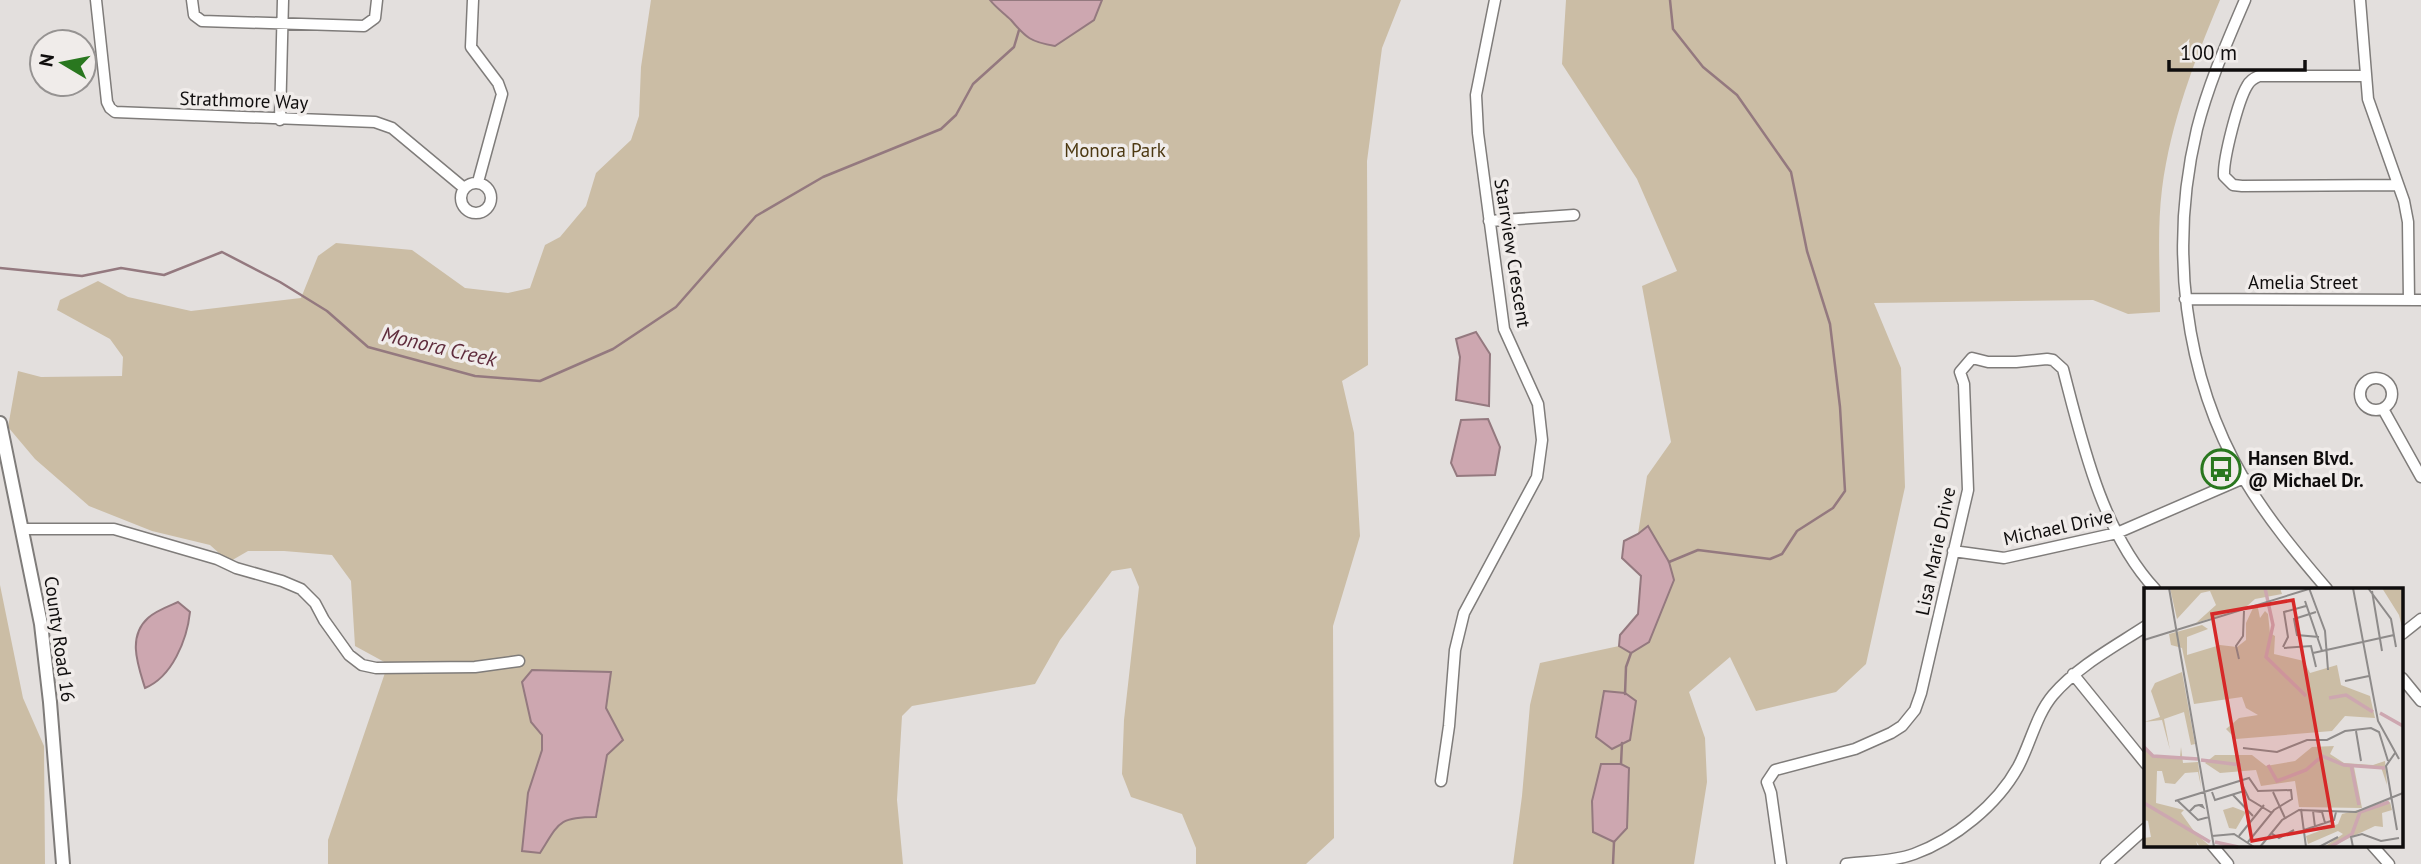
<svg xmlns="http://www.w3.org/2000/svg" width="2421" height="864" viewBox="0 0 2421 864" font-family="'PT Sans',sans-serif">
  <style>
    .green { fill: #cbbda5; fill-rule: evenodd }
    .water { fill: #cda7b0; stroke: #94797f; stroke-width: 2 }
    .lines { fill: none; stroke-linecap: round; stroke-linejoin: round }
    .stream { stroke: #94797f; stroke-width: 2.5 }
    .minor-casing { stroke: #7f7c7a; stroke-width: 13 }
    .major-casing { stroke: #7f7c7a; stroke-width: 16 }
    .minor { stroke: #fff; stroke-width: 10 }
    .major { stroke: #fff; stroke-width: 12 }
    .labels { text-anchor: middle; stroke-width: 7; stroke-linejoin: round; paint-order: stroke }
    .street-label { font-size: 19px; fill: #0f0d0d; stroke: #f0ecea }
    .park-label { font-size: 19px; fill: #4c3811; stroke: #f0ecea }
    .poi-label { font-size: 19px; font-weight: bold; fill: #0f0d0d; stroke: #f0ecea; text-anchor: start }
    .water-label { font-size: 21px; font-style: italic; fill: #602d3d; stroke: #f0ecea }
    .inset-river { fill: none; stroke: #cda7b0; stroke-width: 3.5 }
    .inset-road { fill: none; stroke: #8e8b8a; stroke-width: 2 }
    .view { fill: #d62828; fill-opacity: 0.15; stroke: #d62828; stroke-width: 3.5 }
    .inset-edge { fill: none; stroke: #0f0d0d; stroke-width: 3.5 }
  </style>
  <rect width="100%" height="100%" fill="#e3dfdd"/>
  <path class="green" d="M651,0H1401L1382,48L1367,161L1368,365L1342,381L1354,433L1360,536L1333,626L1334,838L1306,864H1196V848L1182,814L1131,797L1122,774L1124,720L1139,587L1131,568L1112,571L1060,640L1035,684L912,706L902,716L897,800L903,864H328V840L388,664L355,646L351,581L332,555L284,551H248L229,562L210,545L152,531L89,506L35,459L8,427L18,371L41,377L122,376L123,357L110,339L57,310L60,300L98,281L128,297L191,311L301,298L318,256L336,243L412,250L465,288L508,293L530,288L545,245L560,237L586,206L596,173L631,140L639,116L641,67ZM522,682L606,708L623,739L607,755L597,816L576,817L559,822L528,793L542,750V735L531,722Z
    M1566,0H2220C2194,62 2171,121 2162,189C2157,229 2160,271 2160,312L2128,314L2093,300L1874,303L1901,368L1905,487L1866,664L1836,692L1756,711L1730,657L1689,692L1705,738L1707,782L1694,864H1513L1522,796L1530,705L1540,663L1619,646L1631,653L1672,575L1669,562L1648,527L1638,534L1647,476L1671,442L1642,286L1677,271L1637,179L1562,64Z
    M0,585L23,698L44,746L45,864H0Z"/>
  <path class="water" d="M990,0H1102L1094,20L1055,46C1031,42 1026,38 1011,20C1004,13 996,8 990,0Z
    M1476,332L1490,354L1489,406L1456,400L1460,357L1456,339Z
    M1488,419L1500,447L1495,475L1457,476L1451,463L1461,420Z
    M1648,526L1669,562L1674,580L1649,642L1631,653L1619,646L1620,635L1638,614L1641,576L1622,558L1624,541L1638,534Z
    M178,602L190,612C187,640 172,677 145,688C138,665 127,637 148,618C155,611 169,606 178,602Z
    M532,670L611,672L606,708L623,740L607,755L596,817C558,817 559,823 540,853L522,851L528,793L542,750V735L531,722L522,682Z
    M1604,691L1625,693L1636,701L1630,740L1612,749L1596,737Z
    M1601,764H1621L1629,768L1627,828L1614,842L1593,832L1592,801Z"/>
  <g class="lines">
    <path class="stream" d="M0,268L82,276L121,268L164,275L222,252L280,282L327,311L368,347L475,376L540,381L613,349L676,307L756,216L823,177L941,129L956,115L973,84L1014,47L1019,30
      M1669,562L1698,550L1770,559L1782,554L1797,531L1833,508L1845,491L1840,407L1830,324L1807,251L1791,172L1737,95L1703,67L1673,29L1670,0
      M1625,694L1626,667L1631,653
      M1621,764L1622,743
      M1613,864L1614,842"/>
    <g class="minor-casing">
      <path id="minor" d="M96,0L107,102L110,108L115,112L375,122L392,128L464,188
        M192,0L194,15L202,21L364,26L375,18L377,0
        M473,0L471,47L498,83L502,94L478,182
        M2245,0C2227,42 2208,85 2197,129C2169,246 2183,375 2244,479C2268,519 2297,554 2327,589
        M2360,0L2368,99L2404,201L2408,222L2409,300
        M2366,76H2259C2254,78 2250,80 2247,86C2238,101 2223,159 2224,176L2233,185L2242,186L2398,185
        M280,120L283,0
        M461 198a15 15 0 1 1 30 0a15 15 0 1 1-30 0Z
        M1489,221L1574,215
        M2185,299L2421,300
        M2360 394a16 16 0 1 1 32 0a16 16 0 1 1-32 0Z
        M2383,409L2421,477
        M22,529H114L217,559L236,568L282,581L301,589L315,603L324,620L349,655L362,665L376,668L475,667L519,661
        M1953,551L2004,558L2117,533L2244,478
        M2402,634L2421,619
        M2073,674L2146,764
        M2402,678L2421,701
        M1441,781L1449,726L1455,650L1464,613L1537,477L1542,440L1538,404L1504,329L1478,133L1476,95L1495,0
        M2212,845L2228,864
        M2372,845L2389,864
        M1781,864L1771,793L1767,782L1775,770L1855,749L1891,733L1902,726L1915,710L1921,693L1968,490L1964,384L1960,372L1972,358L1988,362H2016L2047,359L2053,360L2063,369C2082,442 2102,532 2155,589
        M1846,864C1868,861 1892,862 1914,854C1955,839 1997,805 2018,767C2030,745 2036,715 2053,695C2078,666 2114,647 2146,626
        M2106,864L2146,828"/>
    </g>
    <g class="major-casing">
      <path id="major" d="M0,423L41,624L50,702L63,864"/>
    </g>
    <use href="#minor" class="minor"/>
    <use href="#major" class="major"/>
  </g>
  <defs>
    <g id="bus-ring" transform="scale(2.0125)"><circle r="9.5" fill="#f0ecea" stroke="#29771f" stroke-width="1.5"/><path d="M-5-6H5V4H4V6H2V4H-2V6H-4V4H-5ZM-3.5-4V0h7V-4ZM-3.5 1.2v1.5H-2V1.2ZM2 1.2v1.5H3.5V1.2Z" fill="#29771f"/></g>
  </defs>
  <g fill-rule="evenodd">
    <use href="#bus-ring" x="2221" y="469"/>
  </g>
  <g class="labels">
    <g class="street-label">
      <text transform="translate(244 100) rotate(2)" y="7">Strathmore Way</text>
      <text transform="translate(1513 253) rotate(81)" y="7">Starrview Crescent</text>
      <text x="2303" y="289">Amelia Street</text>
      <text transform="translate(2058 527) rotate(-12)" y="7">Michael Drive</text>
      <text transform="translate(1935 551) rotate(-78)" y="7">Lisa Marie Drive</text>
      <text transform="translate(60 639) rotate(82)" y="7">County Road 16</text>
    </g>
    <g class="park-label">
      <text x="1115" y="157">Monora Park</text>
    </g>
    <g class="poi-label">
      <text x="2248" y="465">Hansen Blvd.<tspan x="2248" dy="22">@ Michael Dr.</tspan></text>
    </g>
    <g class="water-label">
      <text transform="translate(439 347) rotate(13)" y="7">Monora Creek</text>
    </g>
  </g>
  <g transform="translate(2144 588)">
    <rect width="259" height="259" fill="#e3dfdd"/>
    <path d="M26,0H136L138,6L111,11L102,19L52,35L72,17L66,3L57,5L33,31ZM238,0H259V43L255,27ZM109,20H114L116,30L121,23L124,26L126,45L131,48L130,66L160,73L166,85L193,77L197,97L226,108L231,130L201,128L188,143L92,151L82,141L95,130L114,127L102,120L98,109L50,116L38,60L27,57L25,46L58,37L64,41L43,49V67L76,57L93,59L102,52V35ZM38,84L51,156L47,157L40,124L20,131L26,162L18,132L0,134L16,129L7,103L11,95ZM190,158L186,166L200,175L229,177L241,173L243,197L237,179H210L218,220L155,219L151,193L117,198L112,182L76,185L61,175L71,167H108L122,178L151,173L168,159ZM0,159L9,168L36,169L37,159L39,175L54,174L57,199L54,184L41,185L31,196L21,195L18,183H13L12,215L40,222L37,225L52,246L67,259H56L52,253L54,259H0V250L7,249L4,233L0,232ZM246,214L248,222L238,225L239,239L231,238L186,259H180L199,246L194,243L164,256L162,248L194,236L198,226ZM89,219L102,224L92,241L85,240L79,222Z" fill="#cbbda5"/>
    <path class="inset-river" d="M121,0L129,37L122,69L162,108M185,110L202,107L229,124M236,125L259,138M0,159L9,168L54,171M57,172L97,177M124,177L133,193L162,182L178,168L200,177L241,180M207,177L215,217M0,215L66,254M71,254L94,259M186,259L208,246L216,224L245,214"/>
    <path class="inset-road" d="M25,0L70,259M165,0L181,43L184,82M209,0L234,133L255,171M224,0L247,31L252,59M228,3L238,63M161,13L178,63M172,24L150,31L153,47L175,49M0,52L168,0M139,59L144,49L140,24L162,18M140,60L167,58L172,79M169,65L250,47M95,71L92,58L99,48L100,23M201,93L225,88M212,143L217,173M99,160L133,164L163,152H183L201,143L227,140L235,144L244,173M251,165L242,178L253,242M97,194L105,211L128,225M68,204L71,212L100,203M129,204L141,230M89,207L109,228M33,212L54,232L65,229M31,213L105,190L114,203L147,202L148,211L130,222L104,254M157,221L162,259M45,224L51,218L55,217H58L59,219L55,217M171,239L169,223L178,224L181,235M160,242L190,232L192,224M127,245L135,250L150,242M68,248L90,246L110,259M95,248L120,217M116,259L138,232L155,222L212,224L259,205M175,259L194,249M209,259L207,249L218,246L237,253L255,250"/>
    <path class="view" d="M149,12L189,238L108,253L68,26Z"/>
    <rect width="259" height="259" class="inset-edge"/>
  </g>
  <g transform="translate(63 63) rotate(280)"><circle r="33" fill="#f0ecea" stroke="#969392" stroke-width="2"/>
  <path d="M0-5L12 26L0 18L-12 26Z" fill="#29771f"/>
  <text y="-10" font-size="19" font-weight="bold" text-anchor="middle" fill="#0f0d0d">N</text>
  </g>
  <path d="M2169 60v10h136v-10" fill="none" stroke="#0f0d0d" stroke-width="3.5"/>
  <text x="2180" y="60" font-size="21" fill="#0f0d0d" stroke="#f0ecea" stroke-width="5" paint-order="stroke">100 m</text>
</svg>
